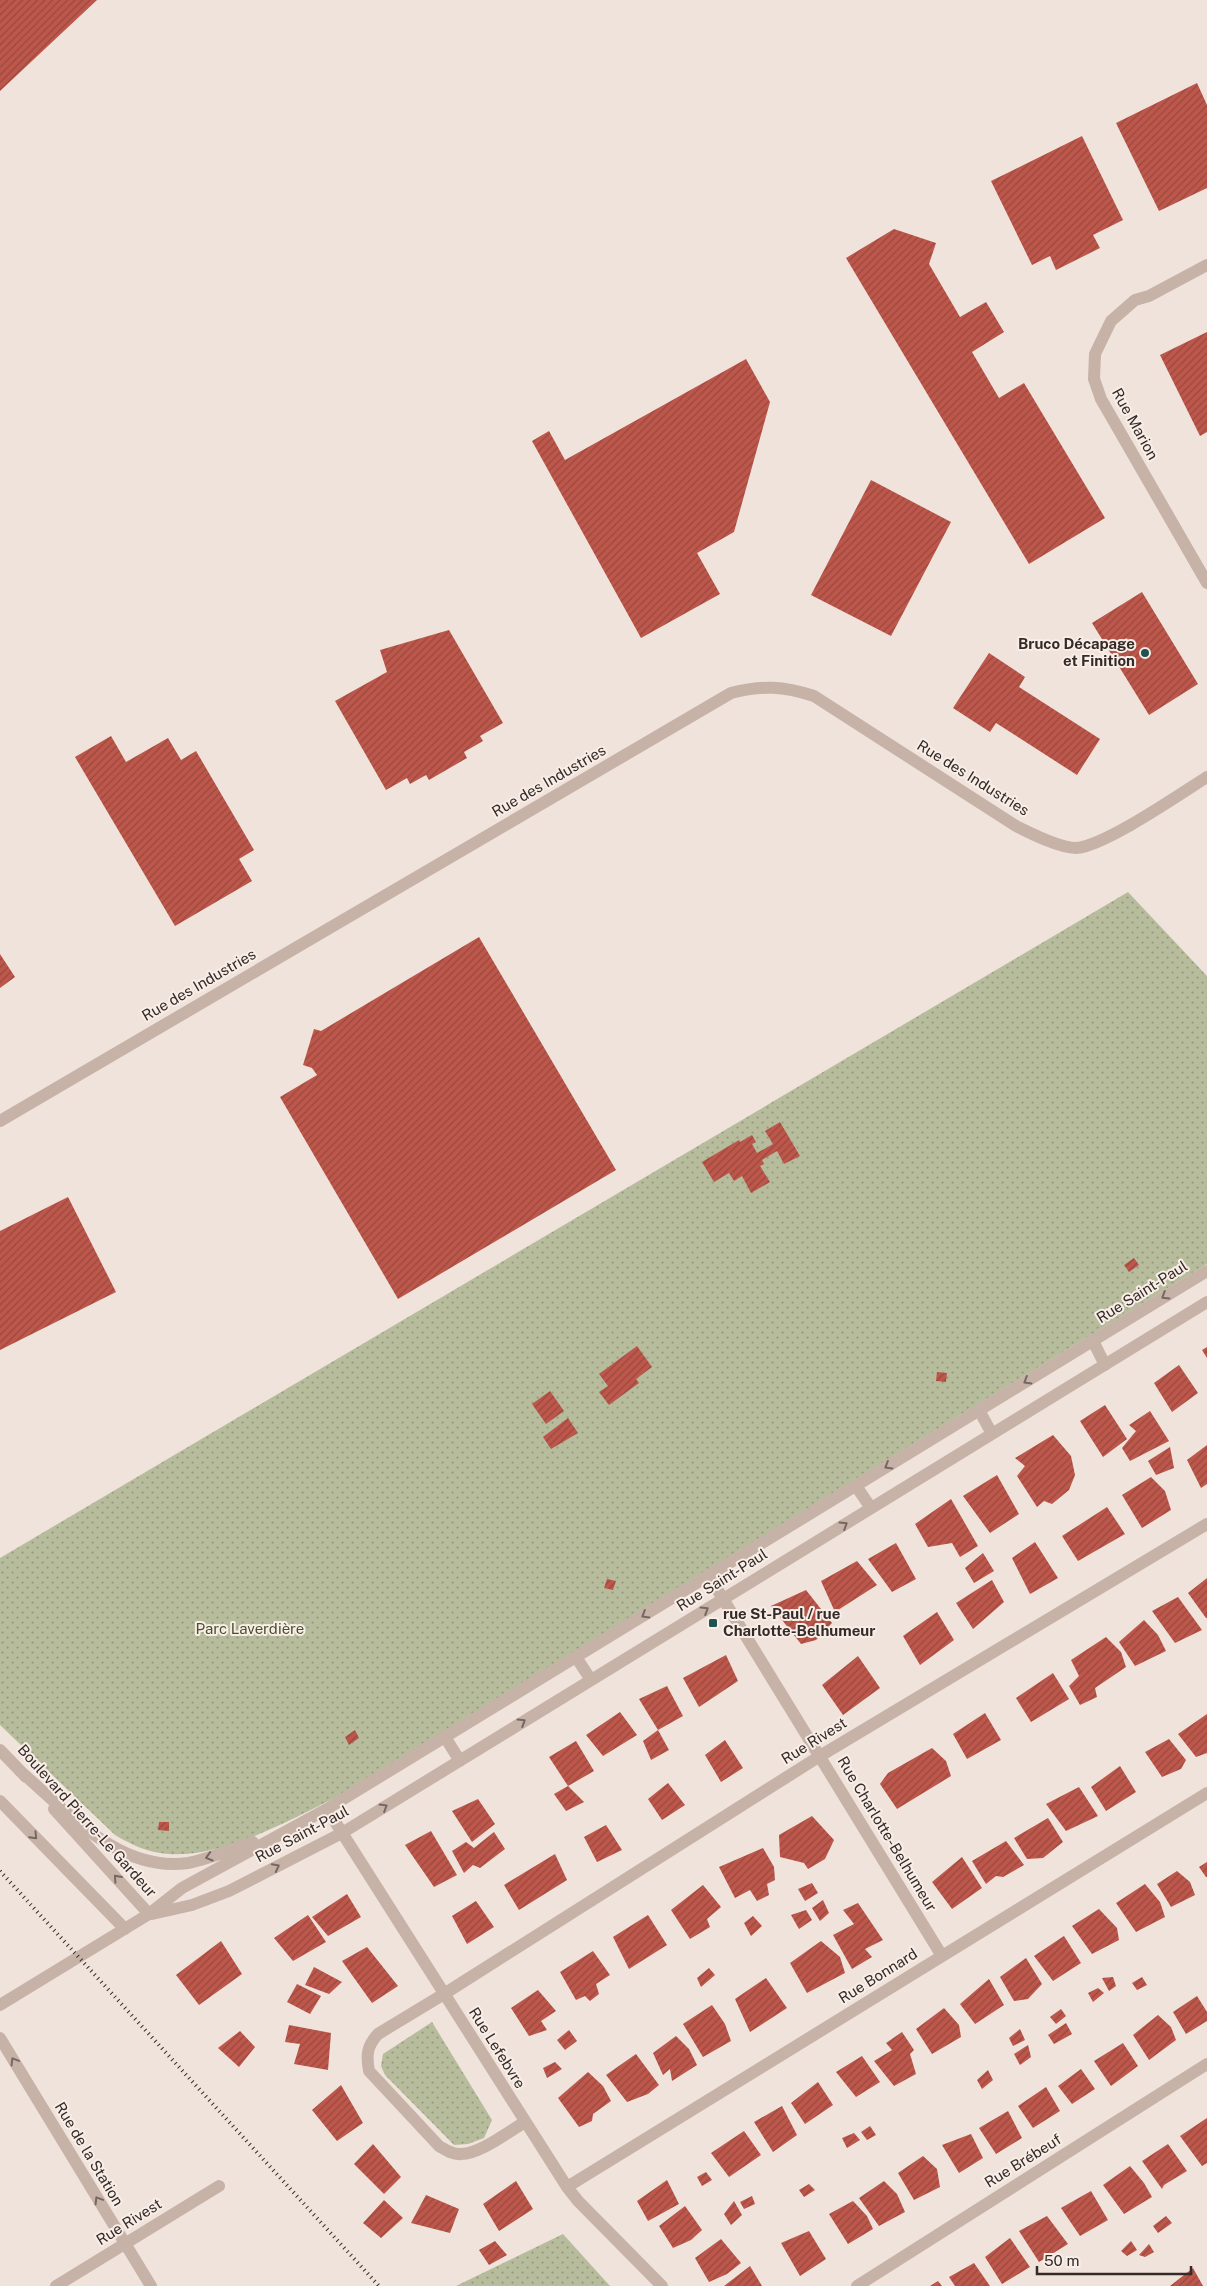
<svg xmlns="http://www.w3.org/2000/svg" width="1207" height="2286" viewBox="0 0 1207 2286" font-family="'Public Sans',sans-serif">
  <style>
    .park { fill: url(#park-dots) }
    .building { fill: url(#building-hatch) }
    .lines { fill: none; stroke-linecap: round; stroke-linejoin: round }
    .minor { stroke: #c7b2a8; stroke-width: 12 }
    .rail { stroke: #342a27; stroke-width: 4; stroke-dasharray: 1 4; stroke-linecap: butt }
    .oneway { stroke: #766761 }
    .poi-dot { fill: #20524f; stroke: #f8eee7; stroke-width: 2 }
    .labels { text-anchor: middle; stroke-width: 4; stroke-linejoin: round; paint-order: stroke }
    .street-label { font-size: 15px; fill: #342a27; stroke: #f8eee7 }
    .poi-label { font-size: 15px; font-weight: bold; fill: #342a27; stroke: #f8eee7; text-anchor: end }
    .park-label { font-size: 15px; fill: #48502d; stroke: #f8eee7 }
  </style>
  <defs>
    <pattern id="park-dots" width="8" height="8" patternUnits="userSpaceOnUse" patternTransform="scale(1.25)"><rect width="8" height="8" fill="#b7bd9c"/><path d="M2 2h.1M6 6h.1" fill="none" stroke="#969a7f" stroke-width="1.8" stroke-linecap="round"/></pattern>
    <pattern id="building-hatch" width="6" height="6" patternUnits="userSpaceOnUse" patternTransform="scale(1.25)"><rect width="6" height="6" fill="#bd574b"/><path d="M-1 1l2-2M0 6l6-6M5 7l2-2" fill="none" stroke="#9a483e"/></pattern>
  </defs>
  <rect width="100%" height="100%" fill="#f0e3db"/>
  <path class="park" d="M1128,892L1207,976V1264L339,1796C289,1820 226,1857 169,1854C149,1853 132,1845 115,1835L0,1725V1558Z
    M432,2022L492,2120L484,2138L468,2144L454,2145L385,2075L381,2066L383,2054Z
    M563,2234L610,2286H456Z"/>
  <path class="building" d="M0,0H97L0,91Z
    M1197,83L1207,105V188L1159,211L1116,123Z
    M1082,136L1123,220L1093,235L1100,248L1056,270L1050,256L1032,265L991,181Z
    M894,229L936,243L929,264L960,317L986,302L1004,332L972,352L999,398L1024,383L1105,518L1029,564L846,258Z
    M1207,332V432L1200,436L1160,355Z
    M746,359L770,402L734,532L697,553L720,594L641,638L532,441L549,431L565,460Z
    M871,480L951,522L891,636L811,595Z
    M1142,592L1198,684L1149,715L1092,623Z
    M449,630L503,723L480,736L483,741L464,752L467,758L429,780L426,775L410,784L407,778L386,790L335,701L387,672L380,650Z
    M989,653L1025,677L1019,687L1100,739L1077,775L996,723L990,732L953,708Z
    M111,736L126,762L168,738L181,760L196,751L254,850L239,859L252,881L175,926L75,757Z
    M479,937L616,1170L398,1299L280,1097L317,1075L312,1068L303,1065L314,1029L321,1031Z
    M0,954L15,977L0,988Z
    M780,1122L800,1156L784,1164L777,1151L762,1160L764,1164L760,1166L770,1182L751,1193L742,1176L734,1181L729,1173L714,1182L702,1162L739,1140L740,1142L752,1135L756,1142L752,1144L757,1153L773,1144L765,1131Z
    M68,1197L116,1292L0,1350V1231Z
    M1134,1258L1139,1265L1129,1272L1124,1265Z
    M637,1346L652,1367L636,1379L639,1383L609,1405L599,1392L608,1386L599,1374Z
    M1207,1347V1358L1202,1350Z
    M1179,1365L1198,1393L1172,1412L1154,1383Z
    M937,1372L947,1373L946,1382L936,1381Z
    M550,1391L564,1411L546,1424L532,1404Z
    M1105,1405L1127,1439L1103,1457L1080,1421Z
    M1150,1411L1169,1441L1130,1461L1122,1448L1136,1431L1129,1425Z
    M568,1418L578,1433L551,1449L543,1437Z
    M1053,1435L1071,1456L1075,1475L1069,1490L1052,1504L1044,1501L1037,1507L1017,1476L1025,1466L1015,1458Z
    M1207,1445V1484L1201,1488L1187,1460Z
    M1170,1447L1174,1468L1156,1475L1148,1461Z
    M997,1475L1019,1514L990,1533L963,1496Z
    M1151,1477L1165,1491L1171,1510L1142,1528L1122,1495Z
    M951,1499L978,1546L960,1557L952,1543L928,1547L915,1524Z
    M1107,1507L1125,1534L1078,1561L1062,1536Z
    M1035,1542L1058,1578L1030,1594L1012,1558Z
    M896,1543L916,1579L892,1592L868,1559Z
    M983,1553L994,1571L974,1583L965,1568Z
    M857,1561L877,1585L835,1612L821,1581Z
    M1207,1578V1618H1206L1188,1593Z
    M607,1579L616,1581L613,1590L604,1588Z
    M992,1580L1004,1602L973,1629L956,1603Z
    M806,1590L832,1623L816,1640L801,1644L771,1606Z
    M1178,1597L1202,1630L1175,1643L1152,1611Z
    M937,1612L954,1640L920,1665L903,1636Z
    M1144,1620L1158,1635L1166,1651L1135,1666L1119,1642Z
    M1106,1637L1121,1652L1126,1667L1095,1688L1097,1697L1080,1705L1069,1686L1079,1676L1071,1660Z
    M726,1655L738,1681L699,1707L683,1678Z
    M858,1656L880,1688L843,1715L822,1685Z
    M1053,1673L1069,1699L1031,1722L1016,1698Z
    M667,1686L683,1716L658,1730L639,1699Z
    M620,1712L637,1735L603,1756L586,1735Z
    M985,1713L1001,1740L967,1759L953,1734Z
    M1207,1714V1753L1196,1757L1178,1734Z
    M355,1730L359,1738L349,1745L345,1737Z
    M658,1730L669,1750L651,1760L643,1741Z
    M1169,1739L1186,1760L1181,1769L1162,1777L1145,1752Z
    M725,1740L743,1768L721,1782L705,1755Z
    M576,1741L594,1771L568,1786L549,1757Z
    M932,1748L946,1761L951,1776L897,1809L880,1784L888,1773Z
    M1120,1766L1136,1792L1106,1811L1091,1787Z
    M668,1783L685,1805L662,1820L648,1799Z
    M568,1786L584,1802L566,1811L554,1794Z
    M1079,1787L1098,1816L1066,1831L1046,1804Z
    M478,1799L495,1824L472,1842L452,1811Z
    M812,1816L834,1840L825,1859L808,1869L804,1863L780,1857L779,1835Z
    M1048,1818L1063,1842L1043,1858L1027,1859L1014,1838Z
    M159,1822H169V1831L158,1830Z
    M606,1825L622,1850L597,1862L584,1837Z
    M431,1831L457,1875L434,1887L405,1845Z
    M494,1832L505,1849L480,1868L473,1865L464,1873L452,1851L466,1842L474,1848Z
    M1006,1841L1024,1865L1003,1877L996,1876L986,1884L972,1861Z
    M763,1848L774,1867L775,1880L767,1884L769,1895L757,1901L750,1890L735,1898L719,1867Z
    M555,1854L567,1880L519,1910L504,1885Z
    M962,1857L982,1888L952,1909L932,1882Z
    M1207,1862V1877H1206L1199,1867Z
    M1177,1871L1190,1882L1195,1895L1171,1907L1157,1884Z
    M812,1883L818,1893L805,1901L798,1889Z
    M1145,1884L1160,1902L1165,1917L1136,1932L1116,1903Z
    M703,1885L721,1907L707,1919L710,1927L690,1939L671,1910Z
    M347,1894L361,1917L328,1936L312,1917Z
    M823,1900L829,1913L820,1921L812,1908Z
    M476,1901L494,1927L467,1944L452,1916Z
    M858,1903L883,1940L865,1949L872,1957L852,1969L833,1935L854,1924L843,1910Z
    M1099,1909L1117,1928L1119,1940L1092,1954L1072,1926Z
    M806,1910L812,1920L799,1929L791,1915Z
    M308,1915L326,1942L293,1961L274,1938Z
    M648,1915L667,1945L629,1969L613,1937Z
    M753,1916L762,1926L751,1936L744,1923Z
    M1064,1936L1081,1963L1053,1981L1034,1956Z
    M221,1941L242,1974L199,2005L176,1975Z
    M821,1941L840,1957L845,1973L807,1993L790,1963Z
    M367,1947L398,1986L372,2003L342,1961Z
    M593,1951L610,1975L596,1984L599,1994L590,2001L585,1996L576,2000L560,1972Z
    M1026,1958L1042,1984L1028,1999L1014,2001L1000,1977Z
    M314,1967L342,1982L329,1994L305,1985Z
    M709,1968L715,1975L701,1987L697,1978Z
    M1113,1977L1116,1986L1109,1991L1102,1978Z
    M1142,1977L1147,1985L1137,1990L1132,1983Z
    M766,1978L787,2008L750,2032L735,1999Z
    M989,1979L1004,2005L975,2024L960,2004Z
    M297,1984L321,1996L310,2014L287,2002Z
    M1098,1988L1104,1993L1093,2002L1088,1993Z
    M538,1990L556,2011L541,2021L547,2030L529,2036L511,2008Z
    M1197,1996L1207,2012V2021L1186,2034L1173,2012Z
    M712,2005L725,2024L731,2041L703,2057L683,2024Z
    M944,2008L959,2025L961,2037L932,2054L916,2029Z
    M1061,2009L1066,2016L1056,2024L1050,2017Z
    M1158,2015L1171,2027L1176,2040L1149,2060L1133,2035Z
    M1066,2023L1072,2034L1054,2044L1048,2035Z
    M289,2025L331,2033L328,2070L294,2064L300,2044L285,2042Z
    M1020,2029L1025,2040L1013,2046L1009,2038Z
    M569,2030L577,2041L565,2050L557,2040Z
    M240,2031L255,2047L239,2067L218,2048Z
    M902,2032L914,2050L910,2054L916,2074L894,2086L874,2061L892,2050L886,2043Z
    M676,2036L689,2049L697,2065L672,2081L670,2069L663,2075L653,2053Z
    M1123,2043L1138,2066L1111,2086L1094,2061Z
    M1028,2045L1031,2057L1020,2065L1014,2054Z
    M636,2054L659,2085L648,2094L627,2102L606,2075Z
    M862,2056L880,2082L856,2097L836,2072Z
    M555,2062L562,2069L547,2078L543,2068Z
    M1081,2069L1095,2089L1072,2104L1058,2086Z
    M988,2070L993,2080L982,2089L977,2080Z
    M588,2072L603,2086L611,2101L593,2114L592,2121L579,2127L558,2098Z
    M818,2082L833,2105L805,2124L791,2103Z
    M341,2085L363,2123L337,2141L312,2110Z
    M1046,2087L1060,2111L1033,2128L1018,2106Z
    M782,2106L797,2135L773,2152L754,2122Z
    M1008,2111L1022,2138L996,2154L979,2128Z
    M1207,2118V2163L1202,2166L1180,2136Z
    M870,2126L876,2135L867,2140L861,2132Z
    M744,2131L761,2155L729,2177L711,2153Z
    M854,2133L860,2140L847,2148L842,2138Z
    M971,2134L983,2158L959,2173L942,2145Z
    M373,2144L401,2177L384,2194L354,2164Z
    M1168,2144L1187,2171L1164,2185L1162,2189L1142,2161Z
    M923,2156L937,2169L940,2187L914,2200L898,2173Z
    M1130,2166L1144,2183L1152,2197L1124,2214L1103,2185Z
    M706,2172L712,2180L702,2186L697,2177Z
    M667,2180L679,2204L648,2221L637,2201Z
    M516,2181L533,2209L499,2231L483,2204Z
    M884,2181L897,2194L905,2212L879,2226L859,2198Z
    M809,2184L815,2190L804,2197L799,2190Z
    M1091,2191L1108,2220L1080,2236L1061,2208Z
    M426,2195L459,2209L450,2233L411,2223Z
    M752,2196L755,2204L744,2209L740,2202Z
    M384,2200L403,2218L381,2238L363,2223Z
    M734,2201L742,2215L731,2225L724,2214Z
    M853,2201L867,2216L873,2229L848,2244L829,2214Z
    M685,2206L702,2230L691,2240L673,2248L659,2226Z
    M1047,2216L1068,2244L1039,2262L1019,2231Z
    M1166,2216L1172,2223L1158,2233L1153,2226Z
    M809,2231L826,2259L800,2276L781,2243Z
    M1010,2238L1030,2267L1002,2284L985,2257Z
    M721,2239L741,2263L727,2274L709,2282L695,2258Z
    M495,2241L507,2255L489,2265L479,2250Z
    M1131,2241L1137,2250L1127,2256L1121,2251Z
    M1149,2244L1154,2252L1145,2257L1139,2255Z
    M974,2263L990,2286H955L949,2277Z
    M750,2266L762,2286H724Z
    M1193,2268L1203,2286H1170Z
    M938,2281L942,2286H930Z"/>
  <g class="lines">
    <path class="minor" d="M1207,265L1149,296L1135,300L1111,321L1095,354L1094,379L1101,399L1207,583
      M0,1121L731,693C763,685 783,686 814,696L1016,826C1030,833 1059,848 1076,848C1105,846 1180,794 1207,777
      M1093,1341L1105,1365
      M979,1410L992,1434
      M856,1486L871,1508
      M709,1576L942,1956
      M576,1657L591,1680
      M445,1737L460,1761
      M0,1750L26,1777
      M20,1771C67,1811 119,1873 188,1863C210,1859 232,1849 253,1842
      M0,1801L125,1929
      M54,1809L149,1914
      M327,1809L567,2187L578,2201L662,2286
      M152,1914L192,1905L229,1891L342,1833L1207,1302
      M0,2005L149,1914L182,1888L327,1809L1207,1271
      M0,2038L151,2286
      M525,2122C508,2132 480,2154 461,2154C453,2155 446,2150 439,2146L369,2071C366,2055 367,2046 378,2034L444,1994L820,1756L1207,1524
      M567,2187L1207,1793
      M56,2286L219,2186
      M857,2286L1207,2064"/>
    <path class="rail" d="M0,1871L379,2286"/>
  </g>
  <defs><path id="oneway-chevron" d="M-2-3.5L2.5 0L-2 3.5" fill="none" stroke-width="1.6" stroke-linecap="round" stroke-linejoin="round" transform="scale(1.25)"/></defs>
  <g class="oneway">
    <use href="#oneway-chevron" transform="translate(1165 1296) rotate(148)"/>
    <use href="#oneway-chevron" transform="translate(1027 1381) rotate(149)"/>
    <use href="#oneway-chevron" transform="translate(888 1466) rotate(149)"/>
    <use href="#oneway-chevron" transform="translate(844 1525) rotate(-32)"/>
    <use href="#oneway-chevron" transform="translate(705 1610) rotate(-32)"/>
    <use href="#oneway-chevron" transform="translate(645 1615) rotate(149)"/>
    <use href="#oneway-chevron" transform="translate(522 1722) rotate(-32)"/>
    <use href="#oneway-chevron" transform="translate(384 1807) rotate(-31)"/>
    <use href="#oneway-chevron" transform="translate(34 1836) rotate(46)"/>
    <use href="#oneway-chevron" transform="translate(209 1857) rotate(164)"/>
    <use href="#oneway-chevron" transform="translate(276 1867) rotate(-27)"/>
    <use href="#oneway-chevron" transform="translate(117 1878) rotate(-132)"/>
    <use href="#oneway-chevron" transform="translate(14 2061) rotate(-121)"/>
    <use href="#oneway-chevron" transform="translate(98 2200) rotate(-121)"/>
  </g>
  <g class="poi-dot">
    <circle cx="1145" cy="653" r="5"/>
    <rect x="708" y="1618" width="10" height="10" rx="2.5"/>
  </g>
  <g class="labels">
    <g class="street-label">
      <text transform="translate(1135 424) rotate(61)" y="5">Rue Marion</text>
      <text transform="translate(973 778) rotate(32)" y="5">Rue des Industries</text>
      <text transform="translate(549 781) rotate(-30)" y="5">Rue des Industries</text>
      <text transform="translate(199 985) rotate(-30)" y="5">Rue des Industries</text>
      <text transform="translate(1142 1292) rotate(-32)" y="5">Rue Saint-Paul</text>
      <text transform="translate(722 1580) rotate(-32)" y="5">Rue Saint-Paul</text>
      <text transform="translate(814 1741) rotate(-32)" y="5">Rue Rivest</text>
      <text transform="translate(87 1821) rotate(48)" y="5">Boulevard Pierre-Le Gardeur</text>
      <text transform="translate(302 1834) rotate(-28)" y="5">Rue Saint-Paul</text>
      <text transform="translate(887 1834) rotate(59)" y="5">Rue Charlotte-Belhumeur</text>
      <text transform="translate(878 1976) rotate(-32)" y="5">Rue Bonnard</text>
      <text transform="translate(497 2048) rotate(58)" y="5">Rue Lefebvre</text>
      <text transform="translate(89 2154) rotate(59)" y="5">Rue de la Station</text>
      <text transform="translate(1023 2161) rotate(-32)" y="5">Rue Brébeuf</text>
      <text transform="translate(129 2222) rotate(-32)" y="5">Rue Rivest</text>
    </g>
    <g class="poi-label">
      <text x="1135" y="649">Bruco Décapage<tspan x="1135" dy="17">et Finition</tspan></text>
      <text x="723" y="1619" text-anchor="start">rue St-Paul / rue<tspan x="723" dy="17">Charlotte-Belhumeur</tspan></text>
    </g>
    <g class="park-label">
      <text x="250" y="1634">Parc Laverdière</text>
    </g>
  </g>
  <path d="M1037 2266v8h154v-8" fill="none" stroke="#342a27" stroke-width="2.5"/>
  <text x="1044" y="2266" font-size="15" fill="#342a27" stroke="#f8eee7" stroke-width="4" paint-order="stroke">50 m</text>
</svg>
